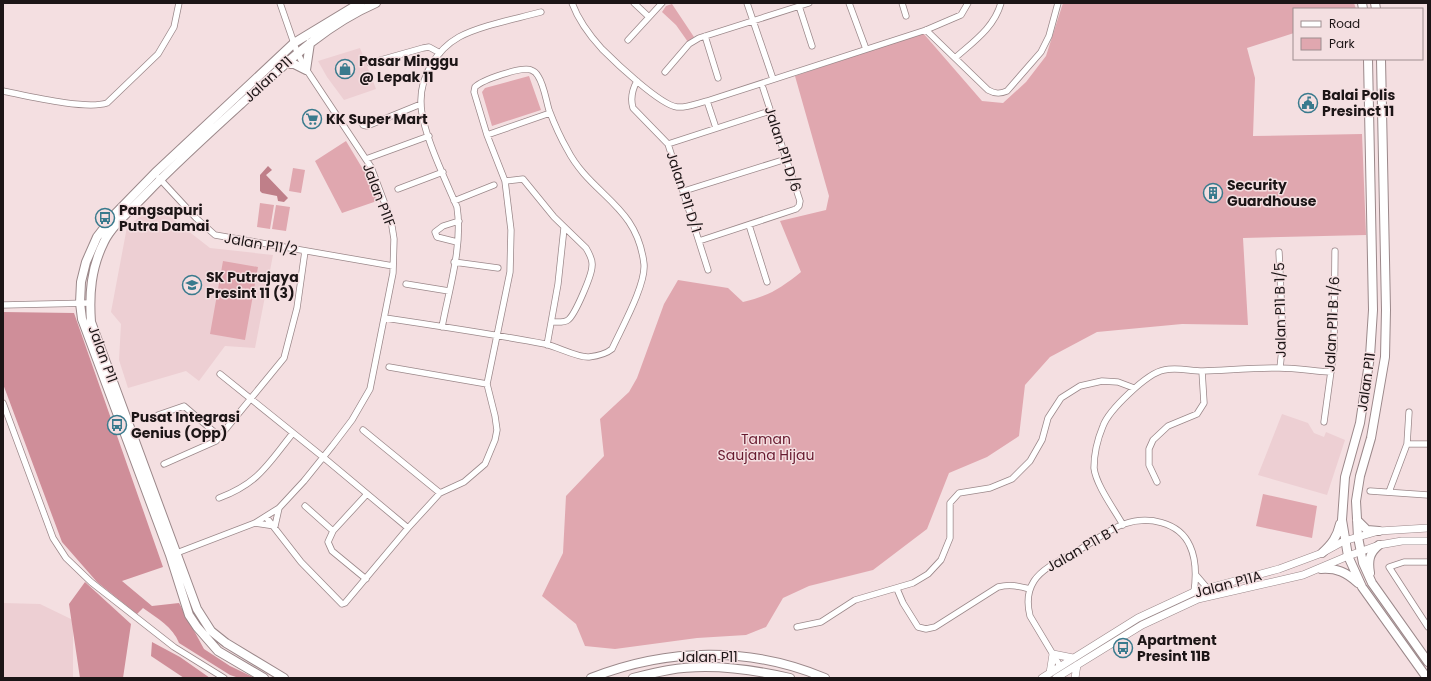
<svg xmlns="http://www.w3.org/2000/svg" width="1431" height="681" viewBox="0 0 1431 681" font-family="Poppins,sans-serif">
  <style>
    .built { fill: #edcfd3 }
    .green { fill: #e0a7af }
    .forest { fill: #cf8e99 }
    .water { fill: #bf7f89 }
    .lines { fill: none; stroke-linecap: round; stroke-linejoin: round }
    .minor-casing { stroke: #9b888a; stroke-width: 7 }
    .tertiary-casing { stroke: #9b888a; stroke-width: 8 }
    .secondary-casing { stroke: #9b888a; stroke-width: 10 }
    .minor { stroke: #fff; stroke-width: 5.5 }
    .tertiary { stroke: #fff; stroke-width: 7 }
    .secondary { stroke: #fff; stroke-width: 8 }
    .labels { text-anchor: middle; stroke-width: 3; stroke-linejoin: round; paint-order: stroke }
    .poi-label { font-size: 14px; font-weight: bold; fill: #1c1516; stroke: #f4dfe1; text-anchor: start }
    .street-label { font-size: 14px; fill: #1c1516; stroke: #f4dfe1 }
    .park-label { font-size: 14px; fill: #671a2f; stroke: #f4dfe1 }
  </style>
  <rect width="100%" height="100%" fill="#f4dfe1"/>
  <path class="built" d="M360,48L376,89L344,100L327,77L318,61Z
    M155,205L210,248L273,255L255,348L225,346L199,381L186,371L128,388L119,360L121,324L111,312L127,227Z
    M1282,414L1308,423L1314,433L1324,437L1326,432L1345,440L1327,495L1258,475Z
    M3,603L40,604L73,620V678H3Z"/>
  <path class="green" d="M1063,3H1354L1356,9H1294V33L1247,48L1255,78L1253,136L1362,134L1366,235L1243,238L1248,325L1182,324L1097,332L1050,357L1025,385L1019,436L987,457L949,473L927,529L873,570L809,586L783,598L766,627L746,635L697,638L615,649L585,646L576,624L542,596L563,553L566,496L604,456L600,419L629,392L637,378L664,304L678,280L728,288L743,302C769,296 781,288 801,272L780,221L826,210L829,196L795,76L923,33L982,101L1003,103L1026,82L1046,56Z
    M672,4L694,37L688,42L676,25L662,12L666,6Z
    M529,76L541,110L492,126L482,92L485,88Z
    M346,141L367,176L377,201L342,213L315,161Z
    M293,168L305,170L301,193L289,191Z
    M260,203L274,205L270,229L257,227Z
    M276,205L290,207L286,231L272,229Z
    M223,261L258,267L245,340L210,334Z
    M1263,494L1317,506L1312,538L1256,526Z"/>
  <path class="forest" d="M3,312L74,313L163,567L122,581L152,606L179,603L204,649L230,666L255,678H239L230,675L179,643C173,627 157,618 143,608L137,614L97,582L62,542L3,384Z
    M85,582L131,624L123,678H80L69,604Z
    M152,642L180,657L210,678H184L151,656Z"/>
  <path class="water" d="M268,166L272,170L266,175L288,198L284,202L278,201L277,196L262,193L260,191V175Z"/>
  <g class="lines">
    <g class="minor-casing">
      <path id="minor" d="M572,3C578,19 591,37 602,49C615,62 660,105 677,107C687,108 698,103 707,101L926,30L961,15L968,3
        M634,3L649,17
        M747,3L773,79
        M849,3L866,49
        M902,3L906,16
        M799,6L812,46
        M926,30L988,90C995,94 1000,94 1007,91L1041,52L1049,36L1058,3
        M705,36L718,78
        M628,40L662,3
        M955,58C973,42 994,28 1001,3
        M370,63L423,48L429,47L440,53
        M665,72L689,44L699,38L809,3
        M637,81C632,90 630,98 633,108L668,144L708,270
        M3,91C28,96 85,110 107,103L158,54L174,27L179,3
        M707,101L716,128
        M360,119L363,125L367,126L421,104
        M487,135L550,113
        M668,144L770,111
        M366,159L429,136
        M159,178L196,218L215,235L393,266
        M505,181L523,179L554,217L586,248C589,253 593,260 592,266C592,275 575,315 568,320C564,323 557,322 552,322
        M398,189L443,172
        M684,191L786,159
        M454,201L494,185
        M749,225L767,282
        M699,241L796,209L799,206L800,201L763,88
        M457,242L437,237L435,232L443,226L459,221
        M1279,252L1283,339L1280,368
        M454,262L498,268
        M406,284L449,291
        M3,305L90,303
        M442,327C449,289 463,246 457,207C446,181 421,130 421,103C420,77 436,50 459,37C482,25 516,19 541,12
        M547,345L558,284L564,228
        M389,367L487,384
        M220,374L323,457L408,528
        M3,403L53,538L66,558L91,582L174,647L224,678
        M158,415L184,406L220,437
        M1324,422L1334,349L1335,251
        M363,430L440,493
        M1407,444H1428
        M164,464L216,441L284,358L297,308L305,251
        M1157,482L1149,465V449L1153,440L1168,426L1197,414L1204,403L1202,371
        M1370,491L1428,495
        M1389,492L1407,444L1409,412
        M219,498C259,483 268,464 293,433
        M305,506L333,531
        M266,517L301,562L342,604L345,603L408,528L440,493L464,482L485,464L495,440L497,430L495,416L487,384L510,272L511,230L505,181L487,135L474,92L475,87C482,80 522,66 531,70C534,71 537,74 538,76C544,85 546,100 549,110C554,123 560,137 567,149C591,196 637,204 644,264C646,285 621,329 612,349C606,354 597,356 589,357C578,358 558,347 545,344C492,334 439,326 385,318
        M255,523L275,526L279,508
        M1123,525C1114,509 1096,485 1094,468C1094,454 1098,438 1103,426C1109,410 1147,373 1164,370C1177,367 1190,371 1203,371C1229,370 1254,368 1279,368C1296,368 1314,371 1331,372
        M174,554L255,523L279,508L304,481L333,445L352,420L370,389L393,273L394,239L391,220L371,167L304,66L297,52L280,3
        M1428,562H1404L1389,567L1428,627
        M1196,575L1208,589
        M366,579L332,551L328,542L333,531L367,494
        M897,589L903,603L918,627L926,629L935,627L998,587C1010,584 1018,586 1030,589
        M797,627L821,622L855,600L913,583L928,574L941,560L950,538V503L959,493L990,488L1012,479L1030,461L1042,440L1048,418L1061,398L1080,386L1102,381L1118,382L1134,388
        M1060,666L1030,616C1027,604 1027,592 1034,581C1043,567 1065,558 1079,550C1093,542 1109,529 1124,524C1147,516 1179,521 1190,546C1196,559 1196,578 1194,592"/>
    </g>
    <g class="tertiary-casing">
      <path id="tertiary" d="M1050,673L1053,654L1073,658
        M1042,678L1138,618L1194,592L1279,569L1322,553L1344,541L1379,531L1428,528
        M1056,678L1142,625L1198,599L1303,575L1348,556L1379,545L1402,541H1428
        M1075,678L1077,665"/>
    </g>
    <g class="secondary-casing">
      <path id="secondary" d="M1362,3L1363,9
        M1375,3L1376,9
        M1368,59L1373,310L1370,356L1360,423L1345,477L1342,520L1348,556L1362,587L1427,678
        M1381,59L1386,310L1385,357L1371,438L1360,476L1356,501L1358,537L1363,563L1372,583L1428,662
        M284,64H294L306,70L310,43
        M1357,520L1367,530L1379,531
        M1322,553C1332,544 1337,537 1340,524
        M1321,569C1337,568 1346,572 1358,583
        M1370,573C1368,561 1369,553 1379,545
        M264,678L218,651L197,627L189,615L170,555L82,319L80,303L81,282L86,262L97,237L114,215L155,173L294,43L360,3
        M284,678L226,643L211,631L197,609L91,322C89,294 91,268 104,242C111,226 133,208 146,194C176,163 208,134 241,104C283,66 323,26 376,3
        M591,678C667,648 750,646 825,678
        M633,678C645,675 657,672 669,670C709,663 751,669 790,678"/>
    </g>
    <use href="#minor" class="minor"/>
    <use href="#tertiary" class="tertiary"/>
    <use href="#secondary" class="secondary"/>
  </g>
  <defs>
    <g id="shop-ring" transform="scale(1)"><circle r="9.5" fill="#f4dfe1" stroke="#397a8d" stroke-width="1.5"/><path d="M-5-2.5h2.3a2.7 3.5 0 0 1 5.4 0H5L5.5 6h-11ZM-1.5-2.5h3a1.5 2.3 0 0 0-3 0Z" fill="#397a8d"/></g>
    <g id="civic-ring" transform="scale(1)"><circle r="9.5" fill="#f4dfe1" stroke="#397a8d" stroke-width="1.5"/><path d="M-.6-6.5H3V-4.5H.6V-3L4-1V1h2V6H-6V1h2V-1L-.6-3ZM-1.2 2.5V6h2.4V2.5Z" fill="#397a8d"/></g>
    <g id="supermarket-ring" transform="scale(1)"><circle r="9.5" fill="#f4dfe1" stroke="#397a8d" stroke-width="1.5"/><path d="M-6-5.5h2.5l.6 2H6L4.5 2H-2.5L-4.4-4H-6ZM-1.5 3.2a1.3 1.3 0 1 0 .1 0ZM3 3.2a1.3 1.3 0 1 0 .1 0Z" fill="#397a8d"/></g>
    <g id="building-ring" transform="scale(1)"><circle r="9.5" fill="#f4dfe1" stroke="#397a8d" stroke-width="1.5"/><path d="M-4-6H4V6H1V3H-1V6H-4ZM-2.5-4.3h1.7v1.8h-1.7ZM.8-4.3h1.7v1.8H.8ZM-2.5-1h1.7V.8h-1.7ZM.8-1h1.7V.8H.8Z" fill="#397a8d"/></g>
    <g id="bus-ring" transform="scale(1)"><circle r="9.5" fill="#f4dfe1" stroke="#397a8d" stroke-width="1.5"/><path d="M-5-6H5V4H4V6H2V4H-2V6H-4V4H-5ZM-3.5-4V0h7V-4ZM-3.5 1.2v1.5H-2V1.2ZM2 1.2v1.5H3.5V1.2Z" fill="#397a8d"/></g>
    <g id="school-ring" transform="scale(1)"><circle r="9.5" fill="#f4dfe1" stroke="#397a8d" stroke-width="1.5"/><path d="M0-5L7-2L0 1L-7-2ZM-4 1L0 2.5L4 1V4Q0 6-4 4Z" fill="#397a8d"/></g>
  </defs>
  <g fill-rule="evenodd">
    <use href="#shop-ring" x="345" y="69"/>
    <use href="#civic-ring" x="1308" y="103"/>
    <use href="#supermarket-ring" x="312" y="119"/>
    <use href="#building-ring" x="1213" y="193"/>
    <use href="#bus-ring" x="105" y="218"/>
    <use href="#school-ring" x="192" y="285"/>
    <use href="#bus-ring" x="117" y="425"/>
    <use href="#bus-ring" x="1123" y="648"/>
  </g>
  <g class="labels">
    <g class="poi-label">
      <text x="359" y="66">Pasar Minggu<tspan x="359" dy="16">@ Lepak 11</tspan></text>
      <text x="1322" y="100">Balai Polis<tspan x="1322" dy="16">Presinct 11</tspan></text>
      <text x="326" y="124">KK Super Mart</text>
      <text x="1227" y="190">Security<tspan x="1227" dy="16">Guardhouse</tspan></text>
      <text x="119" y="215">Pangsapuri<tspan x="119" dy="16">Putra Damai</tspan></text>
      <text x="206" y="282">SK Putrajaya<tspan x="206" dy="16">Presint 11 (3)</tspan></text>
      <text x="131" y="422">Pusat Integrasi<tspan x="131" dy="16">Genius (Opp)</tspan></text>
      <text x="1137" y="645">Apartment<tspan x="1137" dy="16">Presint 11B</tspan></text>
    </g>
    <g class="street-label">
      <text transform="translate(268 79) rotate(-43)" y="5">Jalan P11</text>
      <text transform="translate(783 149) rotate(72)" y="5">Jalan P11 D/6</text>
      <text transform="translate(684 192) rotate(72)" y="5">Jalan P11 D/1</text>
      <text transform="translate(379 195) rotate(69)" y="5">Jalan P11F</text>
      <text transform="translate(261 244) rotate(10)" y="5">Jalan P11/2</text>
      <text transform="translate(1280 310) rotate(-91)" y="5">Jalan P11 B 1/5</text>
      <text transform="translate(1332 324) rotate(-87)" y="5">Jalan P11 B 1/6</text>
      <text transform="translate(103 354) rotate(70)" y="5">Jalan P11</text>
      <text transform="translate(1366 382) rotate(-82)" y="5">Jalan P11</text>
      <text transform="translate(1082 548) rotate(-30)" y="5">Jalan P11 B 1</text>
      <text transform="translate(1228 584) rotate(-15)" y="5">Jalan P11A</text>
      <text x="708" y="662">Jalan P11</text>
    </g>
    <g class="park-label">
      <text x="766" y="444">Taman<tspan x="766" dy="16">Saujana Hijau</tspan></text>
    </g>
  </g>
  <rect width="1431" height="681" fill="none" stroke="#1c1516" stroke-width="8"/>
  <rect x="1293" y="8" width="130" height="52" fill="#f4dfe1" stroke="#9e8e90"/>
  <rect x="1301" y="21" width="20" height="6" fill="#ffffff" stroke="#9e8e90"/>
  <text x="1329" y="28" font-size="12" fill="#1c1516">Road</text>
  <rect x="1301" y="38" width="20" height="12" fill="#e0a7af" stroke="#9e8e90"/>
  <text x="1329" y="48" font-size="12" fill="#1c1516">Park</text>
</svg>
